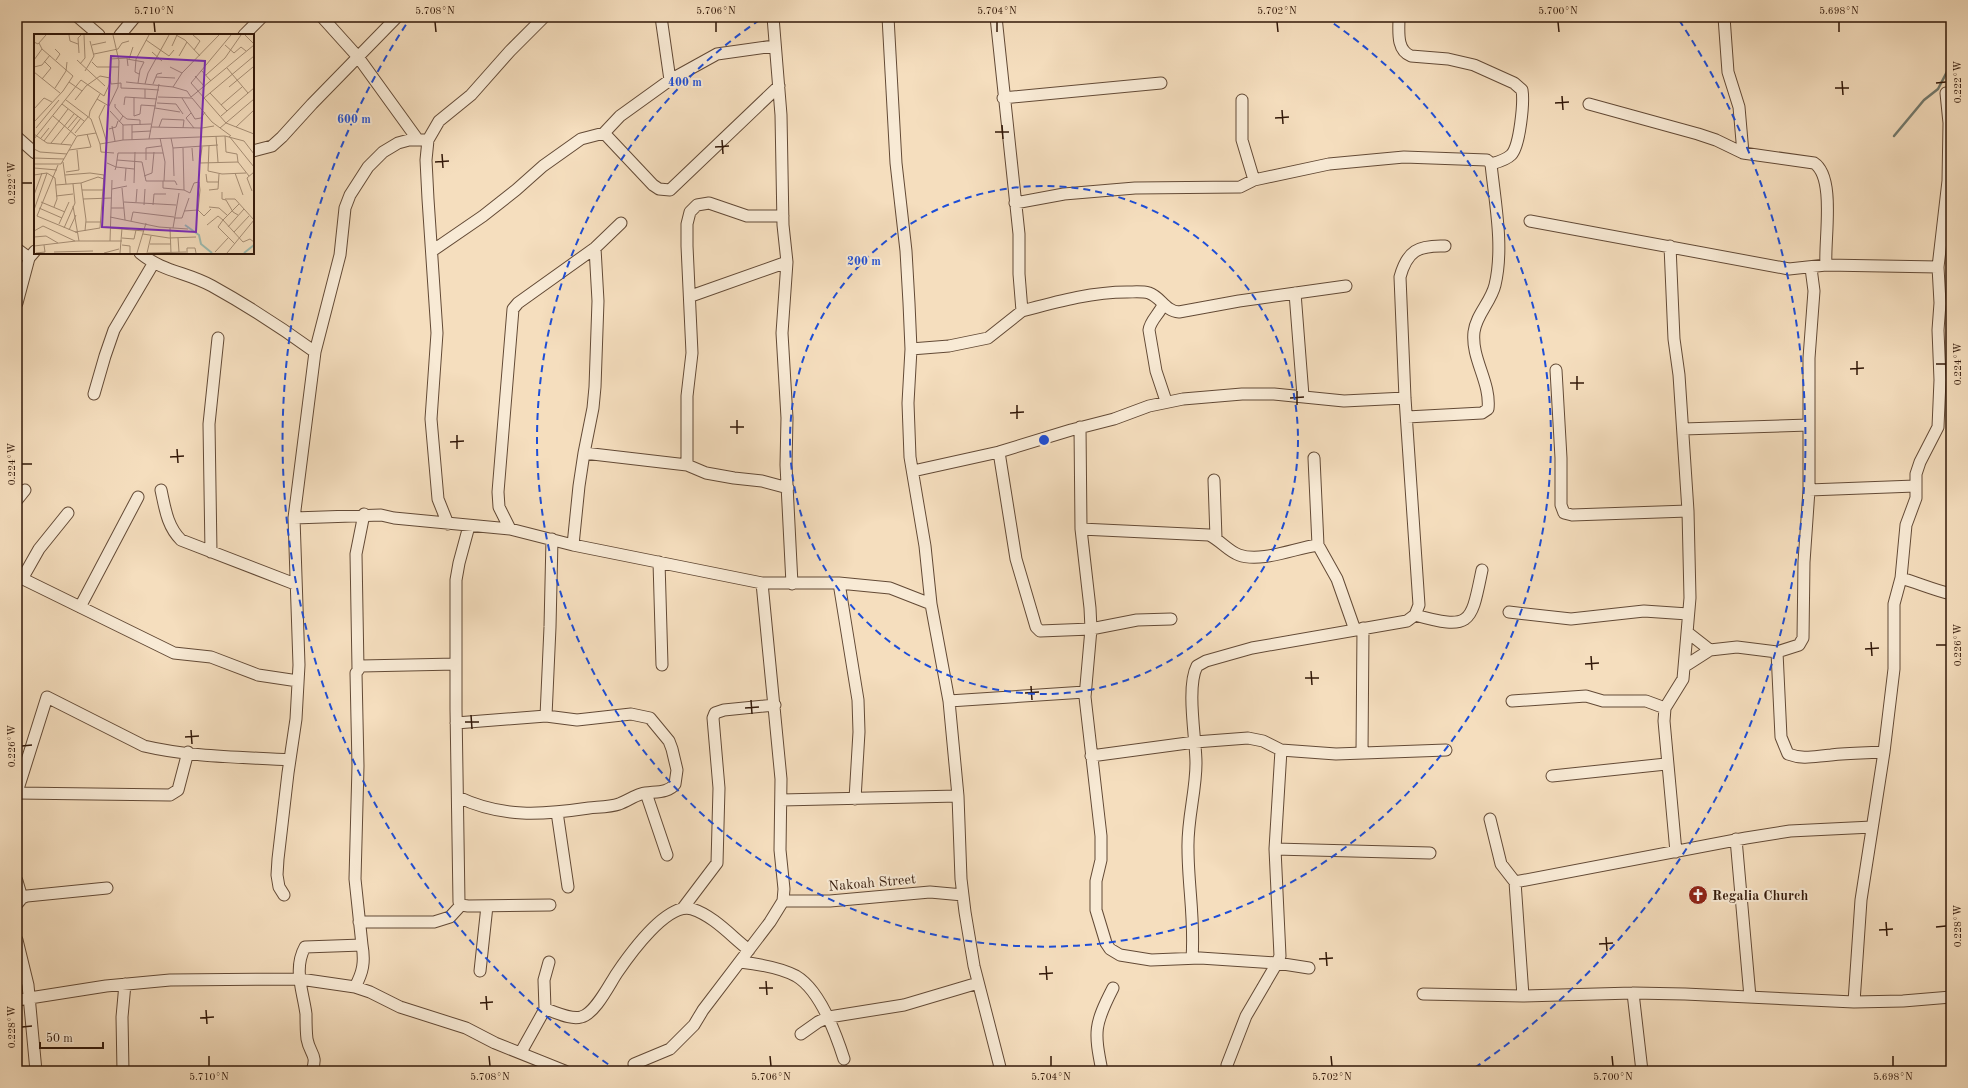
<svg xmlns="http://www.w3.org/2000/svg" width="1968" height="1088" viewBox="0 0 1968 1088" font-family="'Old Standard TT',serif">
  <style>
    .lines { fill: none; stroke-linecap: round; stroke-linejoin: round }
    .stream { stroke: #727a6e; stroke-width: 2.5 }
    .minor-casing { stroke: #634a36; stroke-width: 13 }
    .minor { stroke: #f8ead5; stroke-width: 11 }
    .ticks { fill: none; stroke: #321809; stroke-width: 1.5 }
    .ring { fill: none; stroke: #1d4ed8; stroke-width: 2; stroke-dasharray: 7 5 }
    .labels { text-anchor: middle; stroke-width: 4; stroke-linejoin: round; paint-order: stroke }
    .street-label { font-size: 14px; fill: #321809; stroke: #f8ead5 }
    .poi-label { font-size: 14px; font-weight: bold; fill: #321809; stroke: #f8ead5; text-anchor: start }
    .inset-river { fill: none; stroke: #9cbcb2; stroke-width: 2 }
    .inset-road { fill: none; stroke: #a78f76; stroke-width: 1 }
    .view { fill: #7b2cbf; fill-opacity: 0.15; stroke: #7b2cbf; stroke-width: 2 }
    .inset-edge { fill: none; stroke: #321809; stroke-width: 2 }
    .centre { fill: #1d4ed8; stroke: #f8ead5; stroke-width: 2 }
    .ring-label { font-size: 12px; text-anchor: middle; font-weight: bold; fill: #1d4ed8; stroke: #f8ead5; stroke-width: 4; stroke-linejoin: round; paint-order: stroke }
    .neatline { fill: none; stroke: #321809; stroke-width: 1.5 }
    .ticks-label { font-size: 10px; text-anchor: middle; fill: #321809 }
  </style>
  <rect width="100%" height="100%" fill="#f5debe"/>
  <filter id="stains"><feTurbulence type="fractalNoise" baseFrequency=".005" numOctaves="4"/><feColorMatrix values="0 0 0 0 .2 0 0 0 0 .09 0 0 0 0 .02 0 0 0 .5 -.17"/></filter>
  <radialGradient id="worn" r=".72"><stop offset=".6" stop-color="#630" stop-opacity="0"/><stop offset="1" stop-color="#630" stop-opacity=".3"/></radialGradient>
  <g class="lines">
    <path class="stream" d="M1894,136L1924,100L1938,89L1951,64"/>
    <g class="minor-casing">
      <path id="minor" d="M78,17L99,35
        M322,17L358,57L418,140
        M773,17L781,115L783,225L787,262L782,333L787,418L786,465L792,584
        M888,17L896,163L906,251L909,303L911,349L908,403L910,457L925,546L931,604L949,701L958,796L961,879L965,912L974,966L1001,1071
        M1399,17C1399,31 1396,50 1411,56L1448,59L1474,65L1514,83L1522,90C1524,102 1520,146 1511,155C1506,160 1498,162 1491,164
        M1724,17L1728,72L1739,107L1743,153
        M120,35L135,17
        M244,35L262,17
        M670,80L717,54L774,46
        M1003,98L1161,83
        M1242,100V140L1254,180
        M1589,104L1698,134L1716,140L1743,153L1814,163C1836,177 1824,241 1826,265
        M604,133L653,185L659,189L670,190L779,86
        M17,137L35,153
        M253,151L272,146L282,137L312,104L397,17
        M1015,203L1064,194L1135,188L1240,187L1254,180L1329,164L1404,157L1487,160L1491,164C1495,203 1504,247 1495,285C1491,302 1476,315 1474,332C1471,359 1491,382 1488,409L1482,413L1407,417
        M783,216H747L709,203L697,205L690,212L687,224V246L692,353L687,396V465L706,473L734,478L762,481L788,488
        M1530,221L1789,269L1826,265L1938,267
        M1670,246L1674,339L1679,375L1688,511L1690,598L1683,679L1665,708L1664,721L1676,852
        M17,249L29,258
        M432,251L483,216L516,190L543,166L581,139L604,133L620,116L670,80L661,17
        M140,253C163,272 187,272 212,286C248,306 282,328 315,352
        M1295,293L1303,396
        M691,296L787,262
        M17,303L29,258L35,251
        M1163,305C1159,314 1150,321 1149,330L1156,371L1166,401
        M1022,311C1056,302 1091,292 1127,292C1134,292 1142,291 1149,293C1161,297 1165,311 1179,312L1239,301L1346,286
        M911,349L949,346L988,338L1022,311L1019,274V234L996,17
        M1556,370L1561,458V505L1564,513L1572,515L1688,511
        M94,394L105,356L114,330L153,264
        M1080,427L1081,529L1090,608L1091,629L1085,697L1101,836V860L1096,881V910L1106,943L1110,949L1120,955L1151,960L1200,958L1277,963L1280,956L1275,849L1281,750
        M1683,429L1809,425
        M999,452L1016,559L1036,627L1040,631L1091,629L1137,620L1171,619
        M584,453L687,465
        M1314,458L1318,545
        M913,471L999,452L1071,430L1114,419L1149,406L1183,399L1242,394H1274L1344,401L1405,398
        M1214,480L1216,538
        M161,490C165,508 167,526 181,540L295,584
        M1809,490L1915,486
        M17,500L25,490
        M294,518L381,515L394,518L510,529L573,545L762,583H839L890,588L931,604
        M448,524L438,499L431,419L437,333L428,199L426,160L428,140L439,121L471,95L510,51L544,17
        M469,526L459,563L456,580V709L459,902L461,905L468,906L550,905
        M510,529L499,507L498,492L513,309L518,303L595,248L621,223
        M1081,529L1209,535C1220,540 1228,551 1239,555C1261,563 1295,548 1318,545L1337,579L1355,630
        M573,545L579,486L584,453L593,408L595,387L598,301L595,248
        M211,552L209,424L218,338
        M659,562L662,665
        M17,576L174,653L211,657L258,675L298,681
        M1901,578C1918,583 1934,590 1951,594
        M22,579L39,549L68,513
        M839,583L858,700L859,732L855,799
        M80,607L138,497
        M1509,612L1571,619L1644,611L1688,614
        M1415,615C1472,631 1471,623 1482,570
        M1687,632L1710,650
        M1777,652L1781,737L1788,754C1804,760 1815,756 1831,755C1848,753 1866,753 1884,752
        M1685,666L1710,650L1737,647L1777,652L1799,645L1803,638L1804,562L1809,490V358L1814,291L1811,268
        M358,669L356,554L364,514
        M949,701L1085,692
        M1512,701L1586,696L1603,701H1646L1665,708
        M456,723L546,716
        M1362,753L1363,628
        M1091,756L1195,742L1248,738L1263,741L1281,750L1336,754L1446,750
        M1552,776L1666,764
        M17,792L47,697L144,746C190,757 242,757 290,760
        M17,793L170,795L178,790L188,752
        M646,793L667,855
        M458,797C502,818 542,815 589,808C598,807 610,807 619,804C627,801 634,796 641,794C652,791 668,794 675,784L677,770L672,749L669,741L650,718L631,714L577,720L546,716L550,627L552,539
        M781,800L958,796
        M557,812L568,887
        M1490,819L1501,864L1515,882L1523,996
        M1736,839L1750,997
        M1275,849L1430,853
        M17,881L22,898
        M1515,882L1746,838L1790,831L1872,827
        M284,895L279,887L277,875L278,859L288,773L296,719L299,665L294,518L315,352L340,255L345,208L350,195L368,167L383,152L398,143L409,140H428
        M783,901H830L930,892L963,895
        M17,904L22,898L27,896L107,888
        M683,908L717,863L719,788L713,718L715,713L724,710L775,705
        M359,922H434L450,917L461,905
        M17,940L28,985L36,1071
        M1192,958C1195,921 1188,885 1188,849C1187,820 1196,792 1196,763C1196,739 1186,687 1197,666L1206,661L1252,648L1407,621L1415,615L1419,605L1405,398L1400,277C1407,251 1418,245 1445,246
        M740,962C758,964 779,967 796,976C820,990 836,1034 844,1059
        M480,971L487,906
        M355,987C363,972 365,962 362,945
        M1633,993L1642,1071
        M1423,994L1523,996L1633,993L1685,994L1854,1002L1903,1001L1951,997
        M17,1000L106,986L170,980L300,979L355,987L370,992L400,1007L466,1028L495,1043L565,1071
        M1854,1002L1861,900L1884,752L1894,669V604L1901,578L1906,525L1916,498V474L1920,462L1938,427L1940,380L1938,330L1940,303L1938,267L1948,181L1949,123L1946,93
        M545,1009C556,1012 570,1020 581,1017C595,1014 609,985 617,973C630,954 667,902 692,909C714,916 732,937 749,950
        M801,1034L818,1022L829,1017L904,1005L978,983
        M521,1052L545,1009L544,980L549,962
        M634,1064L670,1049L694,1025L703,1010L770,922L783,901L784,889L780,850L781,779L762,583
        M1227,1065L1246,1016L1277,963L1309,968
        M123,1071L122,1017L125,984
        M312,1071C318,1054 310,1055 307,1039C306,1031 306,1022 306,1014C303,991 293,969 305,947L362,945L355,879L358,766L356,673L361,666L456,664
        M1102,1071C1094,1031 1094,1025 1113,988"/>
    </g>
    <use href="#minor" class="minor"/>
  </g>
  <path class="ticks" d="M154,22L155,32M435,22L436,32M716,22V32M997,22V32M1277,22L1278,32M1558,22L1559,32M1839,22V32M1842,81L1843,95M1936,83L1946,82M1835,88H1849M1562,96L1563,110M1555,103L1569,102M1282,110L1283,124M1275,118L1289,117M1002,125L1003,139M995,132H1009M722,140L723,154M715,147L729,146M442,154L443,168M435,162L449,161M22,183H32M1857,361V375M1936,364H1946M1850,369L1864,368M1577,376V390M1570,383H1584M1297,391V405M1290,398L1304,397M1017,405V419M1010,413L1024,412M737,420V434M730,427H744M457,435V449M450,442L464,441M177,449L178,463M170,457L184,456M22,464H32M1871,642L1872,656M1936,645H1946M1865,649L1879,648M1591,656L1592,670M1585,664L1599,663M1311,671L1312,685M1305,678H1319M1031,686L1032,700M1025,693L1039,692M751,700L752,714M745,708L759,707M471,715L472,729M465,722H479M191,730L192,744M185,737L199,736M22,746L32,745M1886,922L1887,936M1936,927L1946,926M1879,930L1893,929M1606,937L1607,951M1599,944L1613,943M1326,952L1327,966M1319,959L1333,958M1046,966L1047,980M1039,974L1053,973M766,981L767,995M759,988H773M486,996L487,1010M480,1003L493,1002M206,1010L207,1024M200,1018L214,1017M22,1027L32,1026M209,1056V1066M489,1056L490,1066M770,1056L771,1066M1051,1056V1066M1331,1056L1332,1066M1612,1056L1613,1066M1893,1056V1066"/>
  <g class="ring">
    <circle cx="1044" cy="440" r="254"/>
    <path d="M1324 17A507 507 0 1 1 764 17"/>
    <path d="M618 1071A761 761 0 0 1 409 20M1679 20A761 761 0 0 1 1470 1071"/>
  </g>
  <defs>
    <g id="church-disc" transform="scale(1)"><circle r="9.5" fill="#8f2418" stroke="#f8ead5"/><path d="M-1.2-6h2.4v3.5h3.3v2.4h-3.3V6h-2.4V-.1h-3.3v-2.4h3.3Z" fill="#fff"/></g>
  </defs>
  <g fill-rule="evenodd">
    <use href="#church-disc" x="1698" y="895"/>
  </g>
  <g class="labels">
    <g class="street-label">
      <text transform="translate(872 882) rotate(-5)" y="5">Nakoah Street</text>
    </g>
    <g class="poi-label">
      <text x="1712" y="900">Regalia Church</text>
    </g>
  </g>
  <g transform="translate(34 34)">
    <rect width="220" height="220" fill="#f5debe"/>
    <path class="inset-river" d="M151,191L165,201L167,210L178,219M210,219L220,211"/>
    <path class="inset-road" d="M35,1L36,7L44,10M142,1L151,6L166,22M159,1L166,7L160,16M197,1L157,49L192,89L220,100M211,1L220,10M112,6L135,22L140,16M0,8L4,10L12,1M58,11L72,8M191,11L200,19L207,13L212,17M138,12L143,1M21,15L26,20L22,26M118,18L128,27M45,19L44,4L47,1M60,20L84,15L88,9L95,7M145,22L153,8M76,25L93,24L94,32M93,25L110,28L106,36L104,49M95,25L99,13M0,26L8,15M43,26L71,52M58,28L63,33H85M46,30L51,24L50,1M0,33L8,31L16,21M136,33L148,39M193,34L214,59M167,36L177,47M51,37L60,22L56,7M0,38L26,59M105,40L101,38L102,25L115,1M172,41L191,24L207,1M161,42L171,53M122,43L141,44M8,45L17,34L10,27M35,48L48,57M92,48L139,53L153,57L157,63M111,50L114,39L135,1M119,50L123,40L128,39M139,53L148,39L185,1M195,53L219,33M21,54L32,37L33,28M111,55L125,56M176,59L220,22M100,63V82L106,80L107,71L122,72M124,63L158,64L178,88L197,102M157,63L220,11M148,64L161,85L167,84L171,78M170,64L176,59L193,77M63,65L75,72L84,53L85,27L79,1M32,66L57,85L66,110L89,106L191,102L210,107L220,120M41,66L52,52L66,42L76,44L77,50L87,49V54L111,55V64M123,69L142,70L149,80M28,70L50,87M81,70V73L89,82L85,88M71,71L65,83L73,109M90,71L91,63L123,65M187,71L208,53M121,74L146,78M0,75L10,64L18,68M76,77L89,91L117,90M157,79L152,84L160,94M19,82L42,102M89,82L93,85L106,86V91M187,82L220,54M55,83L56,77L66,60M0,88L29,57L39,42L8,15L5,9M78,92L81,107M117,93L167,94V104M125,93L128,85L150,86L149,94M202,93L220,76M2,94L25,66M34,94L44,82M168,94L180,92M186,94L220,65M75,95L82,93L84,87M98,98L117,97M41,99L54,83M0,100L13,109L37,111M182,102L184,128M191,102L192,118L203,120L204,128M195,102L220,133M7,104L15,94M126,104L131,128L130,147M137,104L139,114L184,111M0,105L47,46L70,62L76,49M115,105L125,50M89,106V91M98,106V91M10,107L34,75M17,109L40,80M27,110L47,84M66,110L67,118L80,119M175,112L174,137L188,140L212,139M168,113L166,129L204,128L215,142M139,114L140,142M149,114L150,156M158,114L159,127M0,115L6,118L33,120M35,116L57,113L53,100M0,124L30,125M83,126L108,128L112,147H141L143,151M112,126V114L127,112M29,128L32,150M73,129L82,133L81,136M0,130H27L43,102L62,99M24,131L3,182L44,199M0,134L23,136M100,135L82,133L84,119H129M32,138L45,136L43,116M201,139L209,161M172,140L173,148H184M0,141L13,139L21,144L23,165L20,173M31,141L56,139L70,141L66,194L41,198M110,142L118,139L120,118M91,147L92,134M129,147V154L150,156L156,159L160,149L165,148L166,156M47,149L52,186L51,197M100,149L101,118M22,151L47,149L64,143L70,145M88,154L91,186M78,155L93,152M48,156H69M175,156L184,155L185,140M218,157L213,144L220,138M188,158V165L192,166L199,178L204,181M0,161L8,139M22,162L39,160M49,165L78,164M191,165H201L220,186M7,168L31,178M90,168L142,171M102,168L103,155M205,170L189,186L209,208L216,205L220,208M110,171L111,155M119,171L120,160H132M39,172L45,207M175,173L185,174L193,181M5,174L28,184M77,174H90M0,176L13,139M164,176L166,156M150,177L164,176L170,182L177,175M76,183L125,193L154,195M140,184H148L155,164M97,187L99,178L140,183M52,188H67M25,190L35,168M173,191L184,182L189,186L184,193L201,210M194,193L210,175M30,194L41,169L39,150M76,194L110,197M136,194L137,219M139,194L145,159M35,196L42,181M0,197L9,192L41,207M200,198L215,182M109,200L135,204L162,203M0,203L12,202L24,209M88,204L100,205L102,196M144,204L145,218M76,207L78,146M116,210H137M88,211L96,212V219M0,212L42,207H88M20,218L59,217M181,218L194,204M2,219L11,218L10,211M70,219L85,215M86,219L88,194M103,219L112,189M113,219L117,202M114,219L152,218M153,219V214H161L162,219M193,219L220,186"/>
    <path class="view" d="M77,22L171,27L162,198L68,193Z"/>
    <rect width="220" height="220" class="inset-edge"/>
  </g>
  <circle cx="1044" cy="440" r="6" class="centre"/>
  <g class="ring-label">
    <text x="685" y="86">400 m</text>
    <text x="354" y="123">600 m</text>
    <text x="864" y="265">200 m</text>
  </g>
  <rect width="1968" height="1088" fill="none" stroke="#f5debe" stroke-width="44"/>
  <path d="M40 1042v6h63v-6" fill="none" stroke="#321809" stroke-width="2"/>
  <text x="46" y="1042" font-size="12" fill="#321809" stroke="#f8ead5" stroke-width="3" paint-order="stroke">50 m</text>
  <rect x="22" y="22" width="1924" height="1044" class="neatline"/>
  <g class="ticks-label">
    <text x="154" y="14">5.710°N</text>
    <text x="435" y="14">5.708°N</text>
    <text x="716" y="14">5.706°N</text>
    <text x="997" y="14">5.704°N</text>
    <text x="1277" y="14">5.702°N</text>
    <text x="1558" y="14">5.700°N</text>
    <text x="1839" y="14">5.698°N</text>
    <text transform="translate(1957 82) rotate(-90)" y="4">0.222°W</text>
    <text transform="translate(11 183) rotate(-90)" y="4">0.222°W</text>
    <text transform="translate(1957 364) rotate(-90)" y="4">0.224°W</text>
    <text transform="translate(11 464) rotate(-90)" y="4">0.224°W</text>
    <text transform="translate(1957 645) rotate(-90)" y="4">0.226°W</text>
    <text transform="translate(11 746) rotate(-90)" y="4">0.226°W</text>
    <text transform="translate(1957 926) rotate(-90)" y="4">0.228°W</text>
    <text transform="translate(11 1027) rotate(-90)" y="4">0.228°W</text>
    <text x="209" y="1080">5.710°N</text>
    <text x="490" y="1080">5.708°N</text>
    <text x="771" y="1080">5.706°N</text>
    <text x="1051" y="1080">5.704°N</text>
    <text x="1332" y="1080">5.702°N</text>
    <text x="1613" y="1080">5.700°N</text>
    <text x="1893" y="1080">5.698°N</text>
  </g>
  <rect width="100%" height="100%" filter="url(#stains)"/>
  <rect width="100%" height="100%" fill="url(#worn)"/>
</svg>
